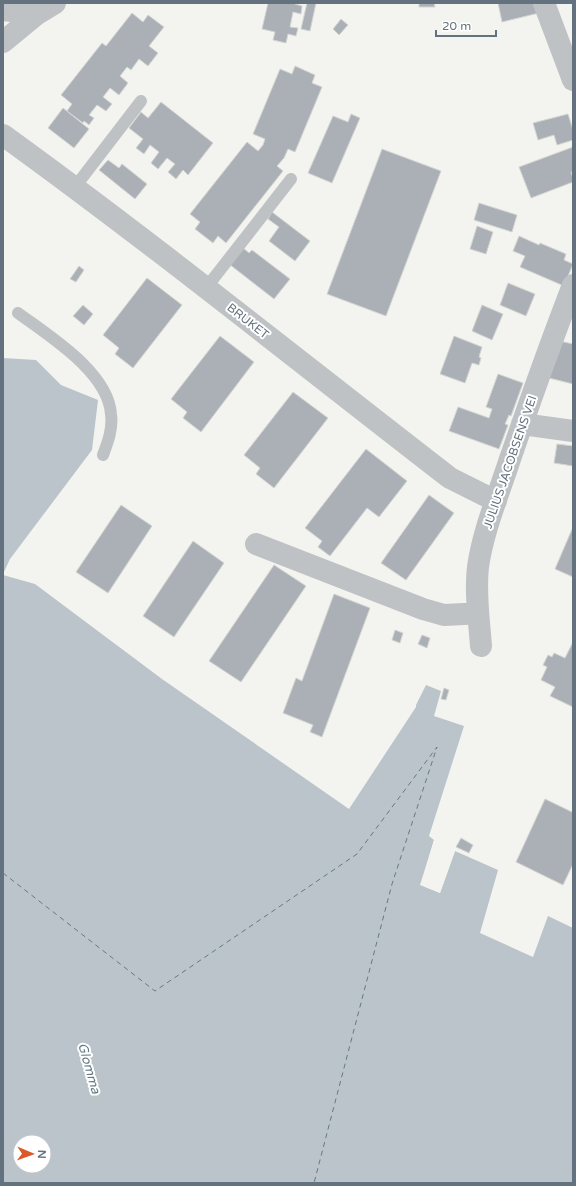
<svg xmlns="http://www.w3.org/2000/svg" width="576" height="1186" viewBox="0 0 576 1186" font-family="'Varela Round',sans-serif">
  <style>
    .water { fill: #bac4ca; fill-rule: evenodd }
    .pier { fill: #f3f4ef }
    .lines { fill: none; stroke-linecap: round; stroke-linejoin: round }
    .ferry { stroke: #647a84; stroke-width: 1; stroke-dasharray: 5 4; stroke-linecap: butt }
    .building { fill: #aab0b5; stroke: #d4d5d2 }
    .lane { stroke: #bec2c5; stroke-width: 12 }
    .street { stroke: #bec2c5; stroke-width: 22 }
    .labels { text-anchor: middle; stroke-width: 4; stroke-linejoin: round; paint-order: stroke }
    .street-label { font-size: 12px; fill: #64727f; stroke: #fff }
    .water-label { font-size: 13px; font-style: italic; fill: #647a84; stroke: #fff }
  </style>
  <rect width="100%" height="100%" fill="#f3f4ef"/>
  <path class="water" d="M3,358L36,360L61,385L98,400L92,450L10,559L3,574Z
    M3,575L35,584L162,679L349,809L416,707V705L426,685L441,691L434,716L464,726L429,836L434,840L421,885L440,893L455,851L498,870L480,933L533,957L548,916L573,928V1183H3ZM20,1142H44V1166H20Z"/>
  <path class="pier" d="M434,840L436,841L423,884L439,890L454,850L455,851L440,893L420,885Z"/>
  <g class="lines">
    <path class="ferry" d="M3,873L155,991L357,854L437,747L392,884L314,1183"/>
  </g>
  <path class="building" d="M268,3H295V4L302,6L301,14L293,12L290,27L298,28L296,36L288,34L286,43L273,40L275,32L262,29Z
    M307,3H316L310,31L301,29Z
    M419,3H447H434L435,7H419Z
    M498,3H537L539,13L502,22Z
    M132,13L143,22L148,15L164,27L149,46L158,53L148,66L139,59L131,70L127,67L120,76L128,83L119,95L110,88L103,97L112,104L106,111L97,105L89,115L94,118L89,125L84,121L83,123L67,111L72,104L61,95L102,43L106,46Z
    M341,19L348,25L339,35L333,29Z
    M295,66L315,75L312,83L322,87L295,152L288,149L284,158L277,166L283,171L226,243L218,236L213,243L195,229L200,222L190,214L247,142L258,151L263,145L265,139L253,134L280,69L292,74Z
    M161,102L213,143L188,175L183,170L176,179L168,172L175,164L167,158L158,169L151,163L159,152L150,145L144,154L136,148L143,139L129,128L141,112L148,118Z
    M63,108L89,129L74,148L48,128Z
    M351,114L360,118L332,183L308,173L333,116L348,122Z
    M568,114L573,130V140L557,145L554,135L538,140L533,123Z
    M573,147V172H571L573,178V182L531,198L519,167Z
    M382,149L441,171L386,316L327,294Z
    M108,160L119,168L122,164L147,184L135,199L99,170Z
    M479,203L517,215L512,232L474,220Z
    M272,212L310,241L295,261L269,241L279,227L268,219Z
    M477,226L493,232L486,254L470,249Z
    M519,236L539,245L540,243L566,254L564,260L573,264L564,286L520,267L525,256L513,251Z
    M242,247L249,253L252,250L290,279L274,299L229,264Z
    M79,266L84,270L76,282L70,279Z
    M147,278L182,305L133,368L115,354L119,348L103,335Z
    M508,283L535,294L526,316L500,305Z
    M83,305L93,314L84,325L73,316Z
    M482,305L503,314L492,340L472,331Z
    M220,336L254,362L201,432L183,418L187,412L171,399Z
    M454,336L482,347L479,357L481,358L479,365L472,363L465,383L440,374Z
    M555,340L573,344V384L545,377Z
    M498,374L523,383L511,416L509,415L505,424L508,425L499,449L449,431L458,407L489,418L492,409L486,407Z
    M293,392L328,418L274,488L256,474L260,468L244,455Z
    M557,444L573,446V466L554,463Z
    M366,449L407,481L379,517L367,508L330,556L318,547L322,541L305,528Z
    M429,495L454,513L406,580L381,563Z
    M121,505L152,526L108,593L76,572Z
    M573,527V577L555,569Z
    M193,541L224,563L174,637L143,616Z
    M274,565L306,586L241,682L209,661Z
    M334,594L370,608L322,737L310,732L313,725L283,713L296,678L302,681Z
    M395,630L403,633L400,643L392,640Z
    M422,635L430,638L427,648L418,644Z
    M573,642V707L550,696L555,687L541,680L547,667L543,665L548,655L552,657L554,653L565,658Z
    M444,688L449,690L446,700L441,699Z
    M545,799L572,812L573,810V864L563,885L516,862Z
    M461,838L473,845L469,853L456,847Z"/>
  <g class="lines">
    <path class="lane" d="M75,187L141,101
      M206,288L291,179
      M18,313C49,336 108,372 111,414C113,428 108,442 103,455"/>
    <path class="street" d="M544,3L573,80
      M3,10L37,14
      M3,42L37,14L55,3
      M3,135C155,245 301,363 450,478L496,501
      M522,424L573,431
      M256,544L423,609L444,615L464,614L478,613
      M481,646C479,619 475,593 478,567C483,531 499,493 510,459C530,401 551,342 573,285"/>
  </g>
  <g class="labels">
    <g class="street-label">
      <text transform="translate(248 321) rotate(38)" y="4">BRUKET</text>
      <text transform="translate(510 462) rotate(-71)" y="4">JULIUS JACOBSENS VEI</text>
    </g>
    <g class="water-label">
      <text transform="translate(90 1068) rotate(74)" y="5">Glomma</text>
    </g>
  </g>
  <rect width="576" height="1186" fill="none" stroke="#64727f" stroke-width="8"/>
  <g transform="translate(32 1154) rotate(92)"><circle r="19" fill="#ffffff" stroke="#c1c7cc"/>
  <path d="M0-3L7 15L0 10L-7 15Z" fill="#da5929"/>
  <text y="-6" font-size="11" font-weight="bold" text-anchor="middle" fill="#64727f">N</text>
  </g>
  <path d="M436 30v6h60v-6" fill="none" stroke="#64727f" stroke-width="2"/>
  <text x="442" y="30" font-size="12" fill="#64727f" stroke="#ffffff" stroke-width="3" paint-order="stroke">20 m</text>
</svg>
